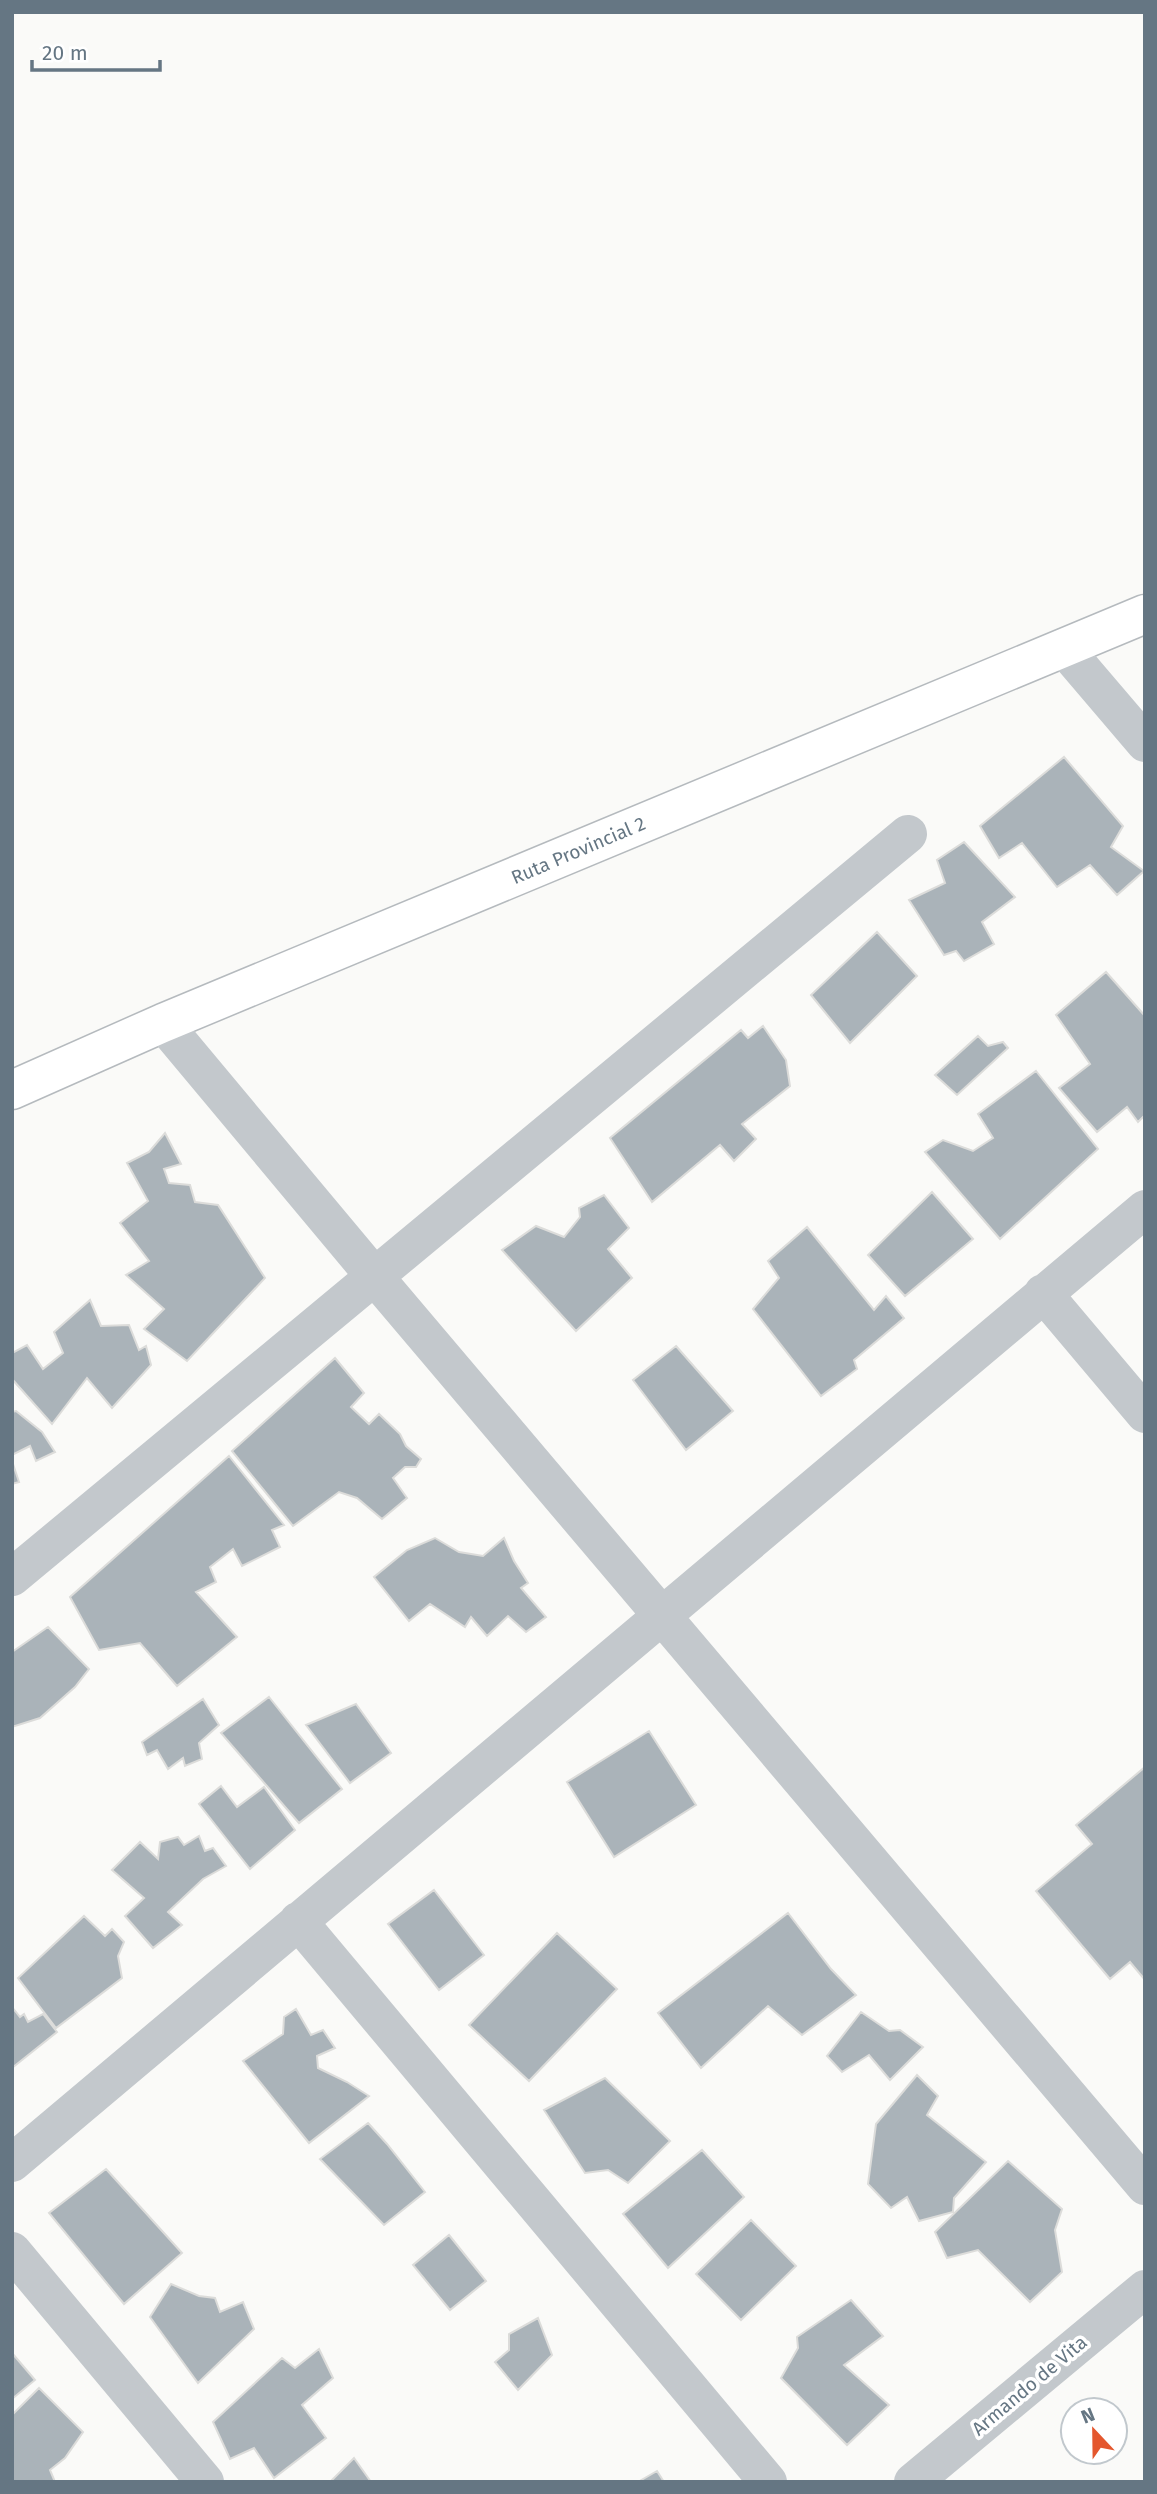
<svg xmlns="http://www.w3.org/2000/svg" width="1157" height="2494" viewBox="0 0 1157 2494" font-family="'Fira Sans',sans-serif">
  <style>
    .building { fill: #aab3b9; stroke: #dcdcda; stroke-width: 2 }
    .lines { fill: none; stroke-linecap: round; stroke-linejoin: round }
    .primary-casing { stroke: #b5babe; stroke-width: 41 }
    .minor { stroke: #c3c8cc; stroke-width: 38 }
    .primary { stroke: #fff; stroke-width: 38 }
    .labels { text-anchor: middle; stroke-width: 7; stroke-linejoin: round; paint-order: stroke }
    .street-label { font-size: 19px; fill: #657683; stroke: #fff }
  </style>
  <rect width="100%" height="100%" fill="#fafaf8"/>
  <path class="building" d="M1064,757L1123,826L1111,847L1144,871L1117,895L1090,865L1057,887L1022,843L999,858L980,826Z
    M964,842L1015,897L982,922L994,944L964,961L956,951L944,955L909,900L945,883L937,860Z
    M877,932L917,976L850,1043L811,995Z
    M1106,972L1145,1016V1115L1138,1122L1127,1107L1097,1132L1059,1088L1090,1064L1056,1015Z
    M763,1026L786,1060L790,1086L742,1124L756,1139L734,1161L720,1145L652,1202L610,1138L741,1030L748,1038Z
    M978,1036L988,1046L1003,1042L1008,1048L957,1095L935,1075Z
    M1036,1071L1098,1149L1000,1239L925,1152L943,1140L973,1151L993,1138L978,1114Z
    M165,1133L181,1164L164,1169L169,1183L190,1185L195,1202L218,1205L265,1278L187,1361L144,1329L164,1309L126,1275L149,1261L120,1223L148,1201L127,1163L149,1152Z
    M932,1192L973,1239L905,1296L868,1255Z
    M604,1195L629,1228L608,1249L632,1278L576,1331L502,1250L536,1226L564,1237L580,1217L579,1208Z
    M807,1227L874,1310L886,1296L904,1318L854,1360L857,1369L821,1396L753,1309L779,1278L768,1261Z
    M90,1300L101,1326L129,1325L139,1350L146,1346L151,1365L112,1408L87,1378L52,1424L12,1379V1353L27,1345L43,1369L63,1353L54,1332Z
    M676,1346L733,1411L686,1450L633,1380Z
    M335,1358L364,1393L351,1407L369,1424L379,1414L400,1434L406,1446L421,1459L416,1467H405L393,1478L407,1498L382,1519L357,1498L339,1492L293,1526L232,1451Z
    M16,1411L42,1432L55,1452L36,1461L30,1446L12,1455V1412Z
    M229,1456L284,1525L272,1530L280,1547L242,1566L233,1549L210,1567L216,1582L196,1592L237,1637L177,1686L140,1643L99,1650L70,1597Z
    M12,1461L19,1482L12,1484Z
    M435,1538L459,1552L483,1556L504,1538L514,1561L528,1583L521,1588L546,1617L526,1632L508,1616L487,1636L471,1617L465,1627L430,1604L409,1621L374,1577L407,1550Z
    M48,1627L89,1669L75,1687L40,1718L12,1727V1652Z
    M269,1697L342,1789L299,1823L221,1733Z
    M203,1699L219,1725L199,1743L202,1759L185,1766L183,1758L168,1769L157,1750L147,1755L142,1742Z
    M356,1704L391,1753L350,1783L306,1725Z
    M649,1731L696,1805L614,1857L567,1782Z
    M1145,1767V1980L1130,1962L1110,1979L1036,1891L1092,1844L1076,1825Z
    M221,1786L237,1807L264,1787L295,1830L250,1869L199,1804Z
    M199,1836L205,1851L213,1848L226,1866L203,1879L168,1912L182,1925L153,1948L125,1916L144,1898L112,1870L140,1842L158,1859L160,1842L178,1837L184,1845Z
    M434,1890L484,1955L439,1990L388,1924Z
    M788,1913L831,1969L856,1995L802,2035L768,2006L701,2068L658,2013Z
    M84,1916L105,1936L112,1929L124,1942L118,1956L122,1978L56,2028L18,1978Z
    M557,1933L617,1989L529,2081L469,2025Z
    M12,2007L20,2017L24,2014L28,2022L43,2014L57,2032L12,2068Z
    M296,2009L311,2035L323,2030L335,2048L317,2056L318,2068L347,2082L369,2096L309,2143L243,2061L283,2034L284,2017Z
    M861,2012L889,2031L900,2030L923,2047L890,2080L869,2055L842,2072L827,2056Z
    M917,2075L938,2096L927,2115L986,2162L954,2198L953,2212L919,2221L907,2197L891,2208L868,2184L876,2124Z
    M605,2078L670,2141L628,2183L608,2170L585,2173L544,2110Z
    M368,2123L387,2144L425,2192L384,2225L320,2159Z
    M702,2150L744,2197L668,2268L623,2214Z
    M1008,2161L1062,2209L1055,2230L1062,2272L1030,2302L978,2250L947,2258L935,2232Z
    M106,2169L182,2253L124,2304L49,2213Z
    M751,2220L796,2266L741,2320L696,2274Z
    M449,2235L486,2281L450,2310L413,2265Z
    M171,2284L199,2296L215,2298L220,2312L243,2302L254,2329L198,2383L150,2317Z
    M851,2300L883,2336L844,2365L889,2405L847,2445L781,2378L798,2348L797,2337Z
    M538,2318L552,2355L518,2390L495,2362L509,2350V2334Z
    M319,2349L333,2378L302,2405L326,2438L274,2478L254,2448L230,2459L213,2422L282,2358L295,2368Z
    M12,2353L35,2380L12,2399Z
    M39,2388L83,2432L65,2458L50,2470L55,2482H12V2415Z
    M354,2458L371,2482H330Z
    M657,2471L664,2482H638Z"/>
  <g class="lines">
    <g class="primary-casing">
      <path id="primary" d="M12,1090L163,1023L1145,614"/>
    </g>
    <path class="minor" d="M1064,648L1145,743
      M163,1023L375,1277L1145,2186
      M1043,1293L1145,1414
      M12,1577L908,834
      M298,1921L768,2482
      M12,2163L1145,1209
      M12,2251L205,2482
      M913,2482L1145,2289"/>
    <use href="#primary" class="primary"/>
  </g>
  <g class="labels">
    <g class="street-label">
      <text transform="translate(578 850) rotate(-23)" y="7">Ruta Provincial 2</text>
      <text transform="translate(1029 2385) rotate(-40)" y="7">Armando de Vita</text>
    </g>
  </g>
  <rect width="1157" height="2494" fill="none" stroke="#657683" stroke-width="28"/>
  <g transform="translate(1094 2431) rotate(338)"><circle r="33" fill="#ffffff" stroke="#c1c8cd" stroke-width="2"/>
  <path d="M0-5L12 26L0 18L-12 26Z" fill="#e4572e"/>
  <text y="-10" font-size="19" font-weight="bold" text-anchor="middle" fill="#657683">N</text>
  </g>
  <path d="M32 60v10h128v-10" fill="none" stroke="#657683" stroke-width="3.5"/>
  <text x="42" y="60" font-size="21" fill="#657683" stroke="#ffffff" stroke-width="5" paint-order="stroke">20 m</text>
</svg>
